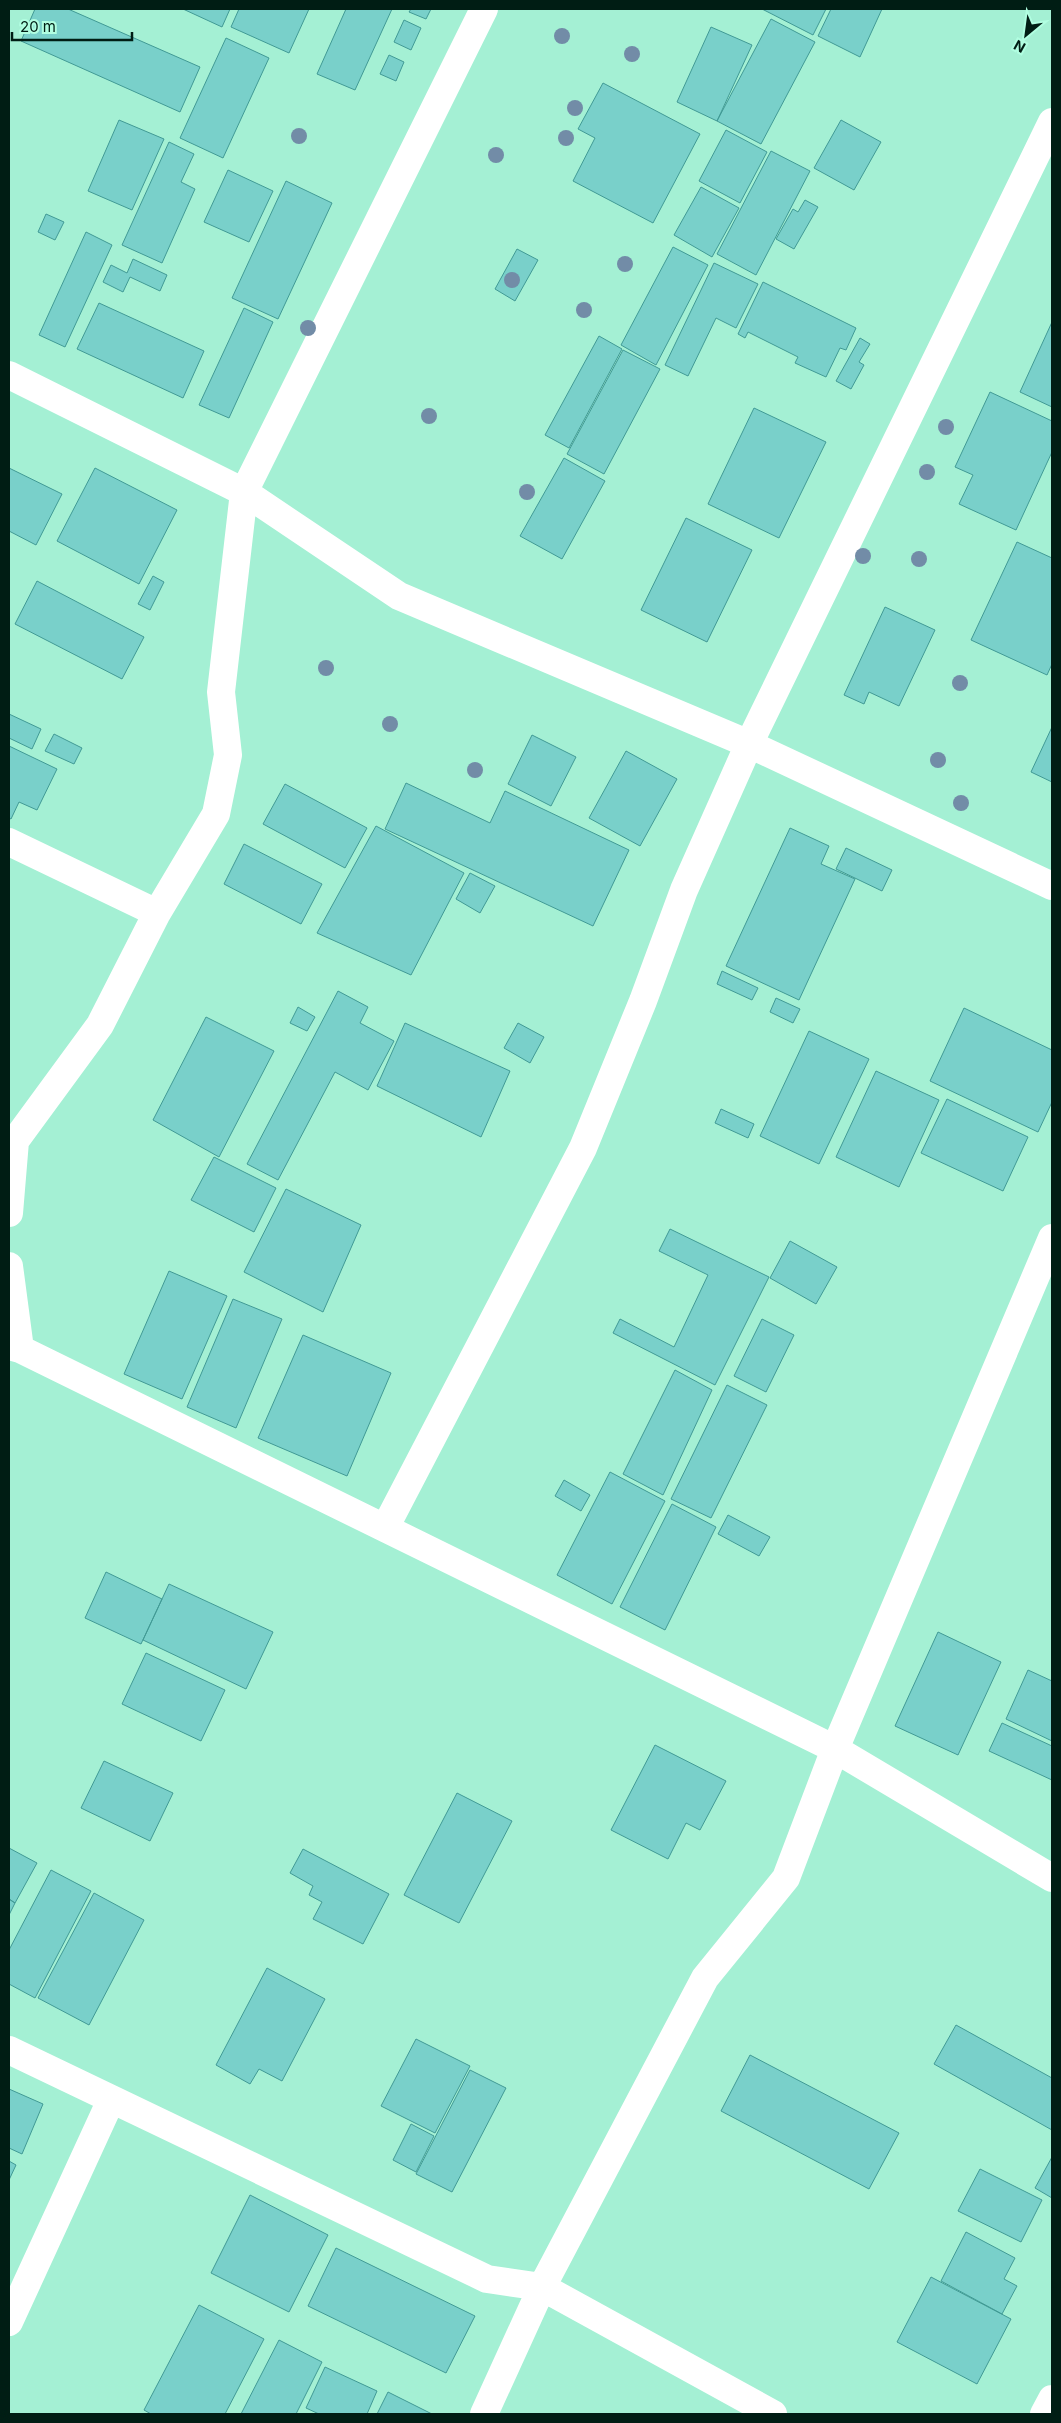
<svg xmlns="http://www.w3.org/2000/svg" width="1061" height="2423" viewBox="0 0 1061 2423" font-family="Inter,sans-serif">
  <style>
    .building { fill: #79d0ca; stroke: #419a95 }
    .lines { fill: none; stroke-linecap: round; stroke-linejoin: round }
    .minor { stroke: #fff; stroke-width: 28 }
    .tree { fill: #728ca7 }
  </style>
  <rect width="100%" height="100%" fill="#a4f0d4"/>
  <path class="building" d="M35,9H68L200,67L180,112L21,41Z
    M183,9H230L222,27Z
    M239,9H309L289,53L231,27Z
    M346,9H392L355,90L317,74Z
    M411,9H431L426,19L409,12Z
    M762,9H826L813,35Z
    M831,9H882L860,57L818,36Z
    M771,19L815,42L761,144L717,121Z
    M404,20L421,28L411,50L394,42Z
    M711,27L752,45L717,121L677,102Z
    M226,38L269,58L223,158L180,138Z
    M389,55L404,62L396,81L380,74Z
    M603,83L700,134L653,223L573,181L595,138L578,129Z
    M119,120L164,139L132,210L88,191Z
    M841,120L881,142L854,190L814,168Z
    M726,130L767,152L740,203L699,181Z
    M169,142L194,154L181,182L195,189L162,263L122,245Z
    M771,151L810,171L756,275L717,254Z
    M228,170L273,191L249,242L204,222Z
    M286,181L332,203L278,319L232,298Z
    M701,187L739,208L712,257L674,235Z
    M805,200L818,207L794,249L776,239L793,209L798,212Z
    M46,214L64,222L55,240L38,232Z
    M86,232L112,245L65,347L39,335Z
    M673,247L708,265L656,365L621,345Z
    M517,249L538,260L515,301L495,289Z
    M133,259L167,275L160,291L130,277L123,292L103,282L111,265L127,273Z
    M714,263L758,284L736,328L716,318L688,376L665,365Z
    M763,282L856,328L846,350L840,348L826,377L795,363L798,357L748,332L745,338L738,334Z
    M99,303L204,351L183,398L77,349Z
    M244,308L273,322L229,418L199,405Z
    M1052,322V407L1020,392Z
    M599,336L622,349L569,448L545,435Z
    M860,338L870,344L859,362L864,365L851,389L836,381Z
    M623,350L660,369L604,474L567,454Z
    M990,392L1052,421V452L1016,530L959,504L973,475L955,467Z
    M754,408L826,442L779,538L708,504Z
    M564,458L605,481L562,559L520,536Z
    M9,468L62,494L36,545L9,531Z
    M95,468L177,510L139,584L57,541Z
    M686,518L752,550L707,642L641,610Z
    M1017,542L1052,558V664L1047,675L971,640Z
    M153,576L164,582L150,610L138,604Z
    M37,581L144,637L122,679L15,624Z
    M885,607L935,630L899,706L869,692L864,704L844,695Z
    M9,714L41,729L32,749L9,738Z
    M1052,727V782L1031,772Z
    M54,734L82,748L74,764L45,751Z
    M532,735L576,757L551,806L508,784Z
    M9,746L57,769L37,810L19,802L11,819L9,818Z
    M626,751L677,779L640,846L589,818Z
    M406,783L490,823L505,791L629,850L593,926L385,829Z
    M285,784L367,828L345,868L263,824Z
    M376,826L464,873L411,975L317,933Z
    M790,828L829,846L821,864L855,879L799,1000L726,966Z
    M244,844L322,884L301,924L224,884Z
    M846,848L892,870L882,891L836,869Z
    M470,873L495,886L480,913L456,899Z
    M722,971L758,988L752,1000L717,984Z
    M338,991L368,1007L360,1023L394,1041L368,1090L335,1072L278,1180L247,1164Z
    M776,998L800,1009L793,1023L770,1012Z
    M298,1007L315,1017L307,1031L290,1023Z
    M964,1008L1052,1050V1102L1038,1132L930,1081Z
    M206,1017L274,1051L219,1157L153,1120Z
    M405,1023L510,1071L481,1137L377,1086Z
    M518,1023L544,1037L530,1063L504,1048Z
    M809,1031L869,1059L819,1164L760,1136Z
    M876,1071L939,1100L899,1187L836,1157Z
    M947,1099L1028,1137L1003,1191L921,1153Z
    M721,1109L754,1124L748,1138L715,1123Z
    M214,1157L276,1188L254,1232L191,1200Z
    M286,1189L361,1225L323,1312L244,1272Z
    M670,1229L769,1277L715,1385L613,1333L620,1319L674,1347L708,1275L659,1251Z
    M790,1241L837,1267L816,1304L770,1278Z
    M169,1271L227,1296L182,1399L124,1374Z
    M233,1299L282,1319L236,1428L187,1407Z
    M762,1319L794,1335L766,1392L734,1376Z
    M303,1335L391,1373L347,1476L258,1438Z
    M675,1370L712,1390L663,1495L623,1474Z
    M727,1385L767,1405L711,1518L671,1499Z
    M610,1472L665,1501L612,1604L557,1575Z
    M564,1480L590,1495L581,1511L555,1496Z
    M672,1504L716,1527L665,1630L620,1607Z
    M728,1515L770,1537L759,1556L718,1534Z
    M106,1572L162,1599L141,1644L85,1618Z
    M169,1584L273,1632L246,1689L143,1640Z
    M938,1632L1001,1662L958,1755L895,1726Z
    M146,1653L225,1690L201,1741L122,1704Z
    M1028,1670L1052,1681V1741L1006,1719Z
    M1002,1723L1052,1746V1780L989,1751Z
    M655,1745L726,1781L700,1830L686,1823L668,1859L611,1830Z
    M104,1761L173,1793L150,1841L81,1808Z
    M457,1793L512,1821L459,1923L404,1895Z
    M9,1848L37,1863L15,1903L9,1899Z
    M303,1849L389,1894L363,1944L313,1919L322,1902L309,1895L313,1886L290,1873Z
    M51,1870L91,1891L35,1998L9,1984V1950Z
    M94,1893L144,1920L89,2025L38,1998Z
    M9,1899L15,1903L9,1915Z
    M267,1968L325,1999L282,2081L259,2069L250,2084L216,2065Z
    M956,2025L1052,2078V2130L934,2064Z
    M416,2039L470,2066L435,2133L381,2106Z
    M750,2055L899,2133L869,2189L721,2111Z
    M470,2070L506,2088L452,2192L416,2174Z
    M9,2089L43,2104L22,2154L9,2148Z
    M411,2124L434,2136L416,2172L393,2160Z
    M1052,2157V2198L1035,2188Z
    M9,2161L16,2165L9,2180Z
    M980,2169L1042,2200L1021,2242L958,2211Z
    M250,2195L328,2235L289,2312L211,2273Z
    M966,2232L1015,2258L1004,2279L1017,2286L1002,2314L941,2281Z
    M336,2248L475,2316L446,2373L308,2306Z
    M931,2277L1011,2319L977,2384L897,2342Z
    M199,2305L264,2339L225,2414H151L144,2410Z
    M279,2340L322,2362L296,2414H241Z
    M325,2367L377,2391L367,2414H319L306,2408Z
    M388,2392L432,2414H377Z"/>
  <g class="lines">
    <path class="minor" d="M9,375L244,492L399,596L749,744L1052,886
      M9,842L157,913
      M9,1213L15,1141L100,1025L157,913L216,814L228,755L221,692L244,492L484,9
      M9,1266L20,1349
      M9,1346L20,1349L835,1749L1052,1878
      M385,1528L583,1148L643,1001L684,890L749,744L1052,122
      M9,2050L487,2279L542,2287L773,2414
      M9,2322L111,2100
      M484,2414L542,2287L705,1978L786,1878L835,1749L1052,1238
      M1044,2414L1052,2399"/>
  </g>
  <g class="tree">
    <circle cx="562" cy="36" r="8"/>
    <circle cx="632" cy="54" r="8"/>
    <circle cx="575" cy="108" r="8"/>
    <circle cx="299" cy="136" r="8"/>
    <circle cx="566" cy="138" r="8"/>
    <circle cx="496" cy="155" r="8"/>
    <circle cx="625" cy="264" r="8"/>
    <circle cx="512" cy="280" r="8"/>
    <circle cx="584" cy="310" r="8"/>
    <circle cx="308" cy="328" r="8"/>
    <circle cx="429" cy="416" r="8"/>
    <circle cx="946" cy="427" r="8"/>
    <circle cx="927" cy="472" r="8"/>
    <circle cx="527" cy="492" r="8"/>
    <circle cx="863" cy="556" r="8"/>
    <circle cx="919" cy="559" r="8"/>
    <circle cx="326" cy="668" r="8"/>
    <circle cx="960" cy="683" r="8"/>
    <circle cx="390" cy="724" r="8"/>
    <circle cx="938" cy="760" r="8"/>
    <circle cx="475" cy="770" r="8"/>
    <circle cx="961" cy="803" r="8"/>
  </g>
  <rect width="1061" height="2423" fill="none" stroke="#001d14" stroke-width="20"/>
  <g transform="translate(1026 35) rotate(209)" stroke="#b1fee1" stroke-width="4" paint-order="stroke">
  <path d="M0-4L9 19L0 12L-9 19Z" fill="#001d14"/>
  <text y="-8" font-size="14" font-weight="bold" text-anchor="middle" fill="#001d14">N</text>
  </g>
  <path d="M12 32v8h120v-8" fill="none" stroke="#001d14" stroke-width="2.5"/>
  <text x="20" y="32" font-size="15" fill="#001d14" stroke="#b1fee1" stroke-width="4" paint-order="stroke">20 m</text>
</svg>
